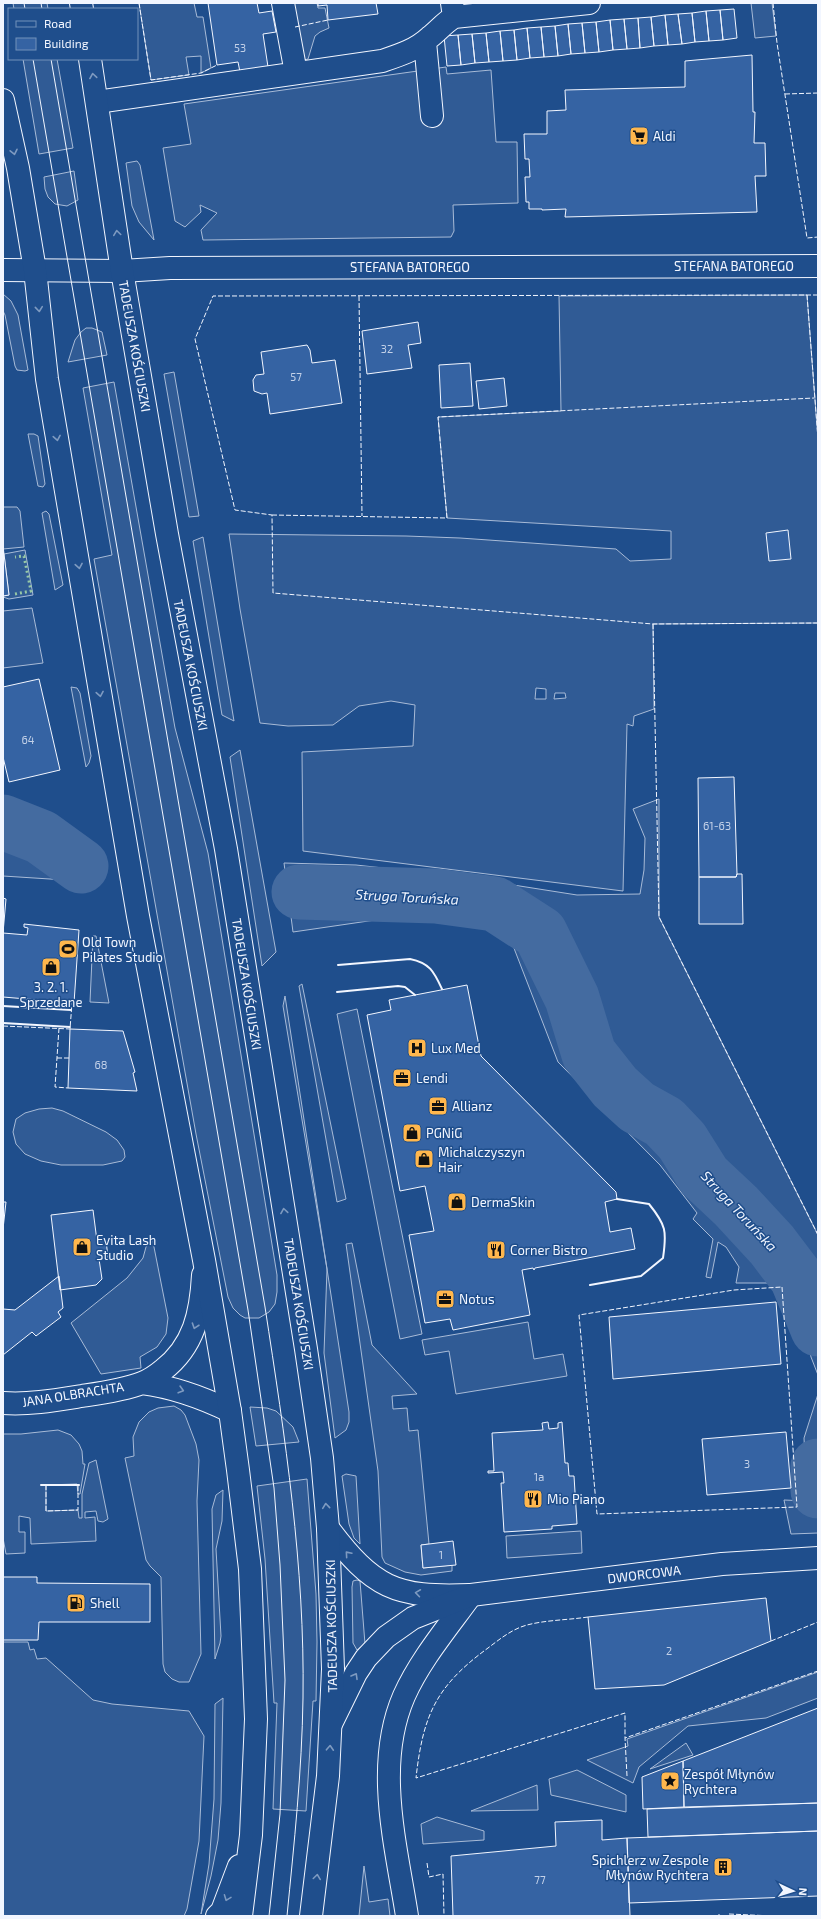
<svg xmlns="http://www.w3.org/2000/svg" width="821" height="1919" viewBox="0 0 821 1919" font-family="'Exo 2',sans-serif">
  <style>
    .built { fill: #305b95; stroke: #a8bbd7; fill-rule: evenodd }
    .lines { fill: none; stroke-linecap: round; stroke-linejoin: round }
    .river { stroke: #446ba0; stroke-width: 55 }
    .building { fill: #3563a3; stroke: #f2f6ff }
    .street-casing { stroke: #f2f6ff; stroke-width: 24 }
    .secondary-casing { stroke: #f2f6ff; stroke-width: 24 }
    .primary-casing { stroke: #f2f6ff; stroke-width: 24 }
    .street { stroke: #1f4e8c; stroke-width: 22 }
    .secondary { stroke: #1f4e8c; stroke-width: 22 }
    .primary { stroke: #1f4e8c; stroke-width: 22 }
    .tram { stroke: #f2f6ff; stroke-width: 1 }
    .hedge { stroke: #97c8a6; stroke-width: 3; stroke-dasharray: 2 3; stroke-linecap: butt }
    .fence { stroke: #f2f6ff; stroke-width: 1; stroke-dasharray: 5 2; stroke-linecap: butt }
    .wall { stroke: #f2f6ff; stroke-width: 2 }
    .oneway { stroke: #7e9ac0 }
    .labels { text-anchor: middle; stroke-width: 3; stroke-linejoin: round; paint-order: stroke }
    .number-label { font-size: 11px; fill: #c3d1e8 }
    .poi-label { font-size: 13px; fill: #f2f6ff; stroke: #1f4e8c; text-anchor: start }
    .street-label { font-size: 13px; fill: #f2f6ff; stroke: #1f4e8c }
    .water-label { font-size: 14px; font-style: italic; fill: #f2f6ff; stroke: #1f4e8c }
  </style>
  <rect width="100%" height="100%" fill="#1f4e8c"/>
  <path class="built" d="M13,3H47L48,9H14Z
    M139,3H194L197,17H203L211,68L201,73V56L186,57L189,75L151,80Z
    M291,3H317L318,8H325L329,28L320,32L315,36L308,59L301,61Z
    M751,3H772L776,36L755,38Z
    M23,59H57L73,148L39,154Z
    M446,67L447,74L491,70L496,142H517L518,203L453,205L454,231L451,237L203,240L201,230L217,213L200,205L201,212L185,227L175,221L163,148L191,144L184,104Z
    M137,161L140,165L154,240L139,222L132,206L126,163Z
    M74,171L78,200L67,206L55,204L48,197L45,189L44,177Z
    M3,294L11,301L18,315L28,370L25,371L17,370L15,366L5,315L3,311Z
    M807,295L818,439V623L653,624L654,709L634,716L633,726L627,724L623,891L303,851L302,752L413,746L415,705L391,701L359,706L333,725L288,726L260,723L240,609L229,534L406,536L460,538L616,549L630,561L671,559V531L447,518L438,417L561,411L559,296ZM536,688L546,689V699H535ZM555,693H565L566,698L554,699Z
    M86,328H92L102,332L107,355L68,362L75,340L81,332Z
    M174,372L199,516L189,517L164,374Z
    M114,382L175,728L208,853L277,1275V1292L275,1304L269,1312L259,1318H245L240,1315L233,1308L228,1297L196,1134L94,559L112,555L83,388Z
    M28,434H34L38,436L45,484L43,487L38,486Z
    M3,507H17L20,511L24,547L3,549Z
    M46,511L49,514L63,585L55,590L42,513Z
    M203,537L234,721L222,715L193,541Z
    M25,550L33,595L9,599L3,597V596L9,595L4,554Z
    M32,608L43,663L3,668V611Z
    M71,687L77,688L80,693L91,756L89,763L86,767Z
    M240,750L276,952L262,966L230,757Z
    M659,799V917L818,1235V1375L811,1357L801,1314L783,1283H736L739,1267L726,1247L718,1242L711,1278L706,1277L713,1239L693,1219L697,1213L660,1165L558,1062L505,925L437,911L293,932L284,863L356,865L456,876L577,895L640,894L644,870L645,838L633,809Z
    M3,804L49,821L81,881L3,876Z
    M93,936H96L109,1003L90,1002Z
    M302,984L346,1199L337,1202L299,986Z
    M285,996L349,1412V1422L346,1430L335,1438L324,1353L327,1269L283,1006Z
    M357,1009L422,1334L400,1339L337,1014Z
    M52,1108L63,1111L106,1132L117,1140L124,1150L125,1157L122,1161L103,1165H61L41,1161L25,1154L16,1144L13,1132L16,1119L25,1113L39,1109Z
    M152,1237L168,1318L166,1334L157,1347L140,1357L141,1368L101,1374L71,1323L127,1278L143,1258L146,1247Z
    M352,1243L372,1345L417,1394L392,1396L393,1409L407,1408L409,1431L418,1430L429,1544L421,1545L423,1568L452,1565V1571L421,1575L405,1572L385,1563L382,1557L378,1471L346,1244Z
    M528,1322L534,1359L563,1354L567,1376L456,1394L449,1351L425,1355L422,1340Z
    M818,1394V1533L791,1534L784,1500L807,1501L804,1438Z
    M174,1406L181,1410L185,1415L196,1444L199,1460L197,1501L201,1654L189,1682H179L172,1679L165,1672L163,1664L161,1577L150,1566L146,1560L125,1458L134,1456L133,1437L139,1422L149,1412L158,1408Z
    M250,1407L267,1408L276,1411L293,1427L299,1442L256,1446Z
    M58,1430L71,1435L79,1444L82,1451L83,1464H85L80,1494H78L77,1484L46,1485V1511L78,1510L79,1518H82V1494L89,1463L96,1460L108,1519L103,1522L98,1521L96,1511L85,1512V1518L95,1517L96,1541L31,1544L30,1518L19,1516V1532H25V1553L6,1554L3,1538V1434H21Z
    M346,1474L356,1476L360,1544L354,1538L349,1524L342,1476Z
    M307,1479L316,1594L317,1642L316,1701H313L306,1811L273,1809L277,1703H274L265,1559L257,1486Z
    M223,1490L222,1521L216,1549L221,1636L220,1643L215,1659L212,1509L216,1495Z
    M581,1531L582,1553L507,1558L506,1536Z
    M357,1580L360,1581L365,1644L357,1650L353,1643L352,1587L353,1581Z
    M3,1642H28L30,1650L34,1649L37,1659L46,1658L93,1700L112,1704L189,1711L204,1736L199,1841L187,1909L184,1916H3Z
    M818,1672V1698L766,1718L688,1726L639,1767L633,1783L587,1760L628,1746L627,1739Z
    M223,1698L221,1803L218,1840L211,1876L201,1914L209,1864L214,1799L215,1704Z
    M686,1743L693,1755L650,1769Z
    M577,1770L626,1795V1812L551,1795L549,1779Z
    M537,1785L538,1810L471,1811Z
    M437,1817L484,1831V1840L423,1844L421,1824Z
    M364,1866L369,1902L388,1899L390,1916H359Z"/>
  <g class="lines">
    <path class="river" d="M3,822L41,837L81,866
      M299,892L436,896L495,904L540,933L572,998L589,1054L615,1087L637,1107L664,1122L682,1141L704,1176L736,1206L772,1245L797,1278L818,1329
      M818,1466V1491"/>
  </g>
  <path class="building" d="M208,3H257L259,13L272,11L276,32L263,34L268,67L240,72L238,62L217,65Z
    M318,3H376L378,14L328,20L327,5L318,6Z
    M734,9L737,38L723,40L720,10Z
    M720,10L723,40L709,41L706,11Z
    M706,11L709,41L695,42L692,13Z
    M692,13L695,42L682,44L678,14Z
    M678,14L682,44L668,45L665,15Z
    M665,15L668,45L654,46L651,17Z
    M651,17L654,46L640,48L638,18Z
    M638,18L640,48L627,49L624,19Z
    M624,19L627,49L613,50L610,20Z
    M610,20L613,50L599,52L596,22Z
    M596,22L599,52L585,53L582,23Z
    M582,23L585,53L571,54L568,24Z
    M568,24L571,54L558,56L555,26Z
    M555,26L558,56L544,57L541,27Z
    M541,27L544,57L530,58L527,28Z
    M527,28L530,58L517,60L514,30Z
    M514,30L517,60L503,61L500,31Z
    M500,31L503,61L489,62L486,33Z
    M486,33L489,62L475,63L472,34Z
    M472,34L475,63L461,65L458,35Z
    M458,35L461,65L447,66L444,36Z
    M752,55L753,112H755L754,143H765L766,176H755L757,212L565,217L566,209L542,210V209H529V202H526L525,177H530L529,159H525L524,134H547V111L566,110L565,90L685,87V61Z
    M418,322L421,343L408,345L412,368L367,374L362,331Z
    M307,345L310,350L312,363L335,360L342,403L270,414L267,393L262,394L254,391L253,380L256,375L264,374L261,352Z
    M470,363L473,406L441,408L439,365Z
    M504,378L507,406L479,409L476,381Z
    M788,530L791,559L769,561L766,533Z
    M3,546L9,595L3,596Z
    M39,679L60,770L9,782L3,757V687Z
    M734,777L737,874L736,877H699L698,778Z
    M737,874H742L743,924H699V877H736Z
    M3,898L6,899L3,933L27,935L28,928L24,927V924L79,930L74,1003L3,997Z
    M467,985L481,1056L616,1192L617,1199L605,1202L610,1232L631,1228L635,1249L535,1268L534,1270L533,1268L522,1270L530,1315L453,1330L450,1319L425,1323L409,1235L434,1231L425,1186L400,1191L367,1015L391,1010L389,1000Z
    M70,1029L123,1031L135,1072L133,1073L137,1091L68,1088Z
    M3,1202H6L3,1229Z
    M93,1210L97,1241L106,1240L108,1258L99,1259L102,1279L96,1285L60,1290L51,1215Z
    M59,1276L63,1308L58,1312L61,1317L36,1336L32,1332L3,1355V1309L15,1310Z
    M776,1302L781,1364L613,1379L609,1317Z
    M548,1422L549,1429L558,1428V1423L562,1422L565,1463H568L569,1476H574L577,1524L552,1526V1529L504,1532L501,1483H504L503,1472L488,1473V1471H494L492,1433L543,1430L542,1423Z
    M786,1432L791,1488L707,1495L702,1439Z
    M453,1541L456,1565L423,1568L421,1545Z
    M3,1577H37V1583L150,1584V1622H39L38,1640H3Z
    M766,1598L771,1641L664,1685L595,1689L588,1617Z
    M818,1708V1803L684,1807L683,1761Z
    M683,1761L684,1807L643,1809L642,1777Z
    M818,1803V1831L648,1837L647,1809Z
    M602,1820V1840L627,1838L630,1916H453L451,1856L556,1846L555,1822Z
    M818,1831V1896L629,1903L627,1838Z"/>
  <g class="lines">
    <g class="street-casing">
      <path id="street" d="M283,3L296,73
        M454,17L589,3
        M425,42L432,116
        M97,102L382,61C400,55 416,50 430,37C439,30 444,23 454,17L452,3
        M3,270L122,271L170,268L818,266
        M142,1383C174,1387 201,1397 230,1411
        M3,1403C29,1405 57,1400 82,1396C102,1393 124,1390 142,1383C150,1380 157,1375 163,1370C194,1346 201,1313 203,1275
        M328,1528C373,1588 395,1598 470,1595
        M407,1916C396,1845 374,1765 404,1696C420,1660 448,1627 471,1595"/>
    </g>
    <g class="secondary-casing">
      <path id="secondary" d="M331,1724L356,1673L366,1658L386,1637L413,1618L471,1595L722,1564L818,1558"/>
    </g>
    <g class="primary-casing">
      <path id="primary" d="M81,3L82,9
        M90,59L122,271L167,534L226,849L306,1349L322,1458L328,1528L333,1669L328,1776L311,1916
        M3,100L18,168L35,270L47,379L138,916L204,1260L230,1411L238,1470L250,1569L256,1719L251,1835L241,1916
        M217,1916L222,1911L239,1866"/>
    </g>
    <use href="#street" class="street"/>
    <use href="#secondary" class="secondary"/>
    <use href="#primary" class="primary"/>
    <path class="tram" d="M24,3L25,9
      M41,3L42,9
      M33,59L248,1310L274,1488L280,1565L285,1680L280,1814L269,1916
      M51,59L265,1307C285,1437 305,1567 303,1698C302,1771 294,1844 287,1916"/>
    <path class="hedge" d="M15,594L31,591L24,556L15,557"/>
    <path class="fence" d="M139,3L151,80L201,73L217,65
      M773,3L777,43L807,238L818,237
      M295,27L328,20
      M785,94L818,93
      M807,295L818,439
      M818,295L213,296L195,339L235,510L272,515L273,593L653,624L818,623
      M359,296L362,516
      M272,515L447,518L438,417L814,398
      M653,624L659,917L818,1235
      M3,1026L70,1029L72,1003
      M59,1028L55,1087L68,1088
      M57,1058H69
      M782,1287L797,1507L597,1514L579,1315L734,1290Z
      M46,1485V1511L78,1510V1484
      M588,1617C568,1620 546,1620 527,1625C512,1629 500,1639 488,1648C436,1686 423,1715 416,1778L625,1713V1738
      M771,1641L818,1622
      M627,1776L625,1738L818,1671
      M427,1863L429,1877L443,1874L444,1916
      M719,1914V1916
      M729,1914L773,1916
      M709,1915V1916"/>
    <path class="wall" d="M338,965L410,959C430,963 434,972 442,989
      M337,992L398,986L405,987L415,995
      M3,1006L71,1010
      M3,1023L70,1027
      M590,1285L641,1276L663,1258C667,1231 666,1225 649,1204L617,1199
      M41,1485H79"/>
  </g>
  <defs><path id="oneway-chevron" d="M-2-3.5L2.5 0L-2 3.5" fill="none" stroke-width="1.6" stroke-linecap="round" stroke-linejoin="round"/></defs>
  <g class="oneway">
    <use href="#oneway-chevron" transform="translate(93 76) rotate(-99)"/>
    <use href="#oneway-chevron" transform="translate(14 152) rotate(78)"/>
    <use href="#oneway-chevron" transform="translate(117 233) rotate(-98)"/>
    <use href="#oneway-chevron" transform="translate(39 309) rotate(84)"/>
    <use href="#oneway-chevron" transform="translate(57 438) rotate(80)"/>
    <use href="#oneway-chevron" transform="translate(79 566) rotate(80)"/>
    <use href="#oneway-chevron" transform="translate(100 694) rotate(80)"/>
    <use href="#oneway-chevron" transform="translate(284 1211) rotate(-99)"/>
    <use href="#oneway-chevron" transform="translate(195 1326) rotate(109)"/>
    <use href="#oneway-chevron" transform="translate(181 1390) rotate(16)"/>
    <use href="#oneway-chevron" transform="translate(326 1506) rotate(-96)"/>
    <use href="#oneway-chevron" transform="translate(348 1554) rotate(-131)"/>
    <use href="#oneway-chevron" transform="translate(418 1593) rotate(-172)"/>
    <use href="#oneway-chevron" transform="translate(355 1676) rotate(-60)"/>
    <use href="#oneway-chevron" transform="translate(330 1748) rotate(-87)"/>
    <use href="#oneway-chevron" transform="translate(317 1877) rotate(-82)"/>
    <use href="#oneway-chevron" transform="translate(227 1898) rotate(111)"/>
  </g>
  <defs>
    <g id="supermarket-square" transform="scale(1)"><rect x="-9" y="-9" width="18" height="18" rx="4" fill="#ffb74d" stroke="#1f4e8c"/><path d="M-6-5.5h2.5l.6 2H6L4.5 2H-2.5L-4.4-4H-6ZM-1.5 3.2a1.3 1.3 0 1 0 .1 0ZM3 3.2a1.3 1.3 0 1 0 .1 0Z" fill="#111"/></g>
    <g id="stadium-square" transform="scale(1)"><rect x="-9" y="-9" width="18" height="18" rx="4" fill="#ffb74d" stroke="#1f4e8c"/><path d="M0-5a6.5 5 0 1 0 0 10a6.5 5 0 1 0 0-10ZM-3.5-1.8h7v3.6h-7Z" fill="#111"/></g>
    <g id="shop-square" transform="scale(1)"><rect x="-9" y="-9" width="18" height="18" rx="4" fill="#ffb74d" stroke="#1f4e8c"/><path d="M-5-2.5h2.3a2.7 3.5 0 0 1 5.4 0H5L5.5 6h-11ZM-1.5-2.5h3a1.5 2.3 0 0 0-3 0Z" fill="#111"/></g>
    <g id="hospital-square" transform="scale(1)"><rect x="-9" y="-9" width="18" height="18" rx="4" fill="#ffb74d" stroke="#1f4e8c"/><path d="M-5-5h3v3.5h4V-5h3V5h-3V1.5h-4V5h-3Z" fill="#111"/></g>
    <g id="office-square" transform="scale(1)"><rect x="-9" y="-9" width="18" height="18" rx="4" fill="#ffb74d" stroke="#1f4e8c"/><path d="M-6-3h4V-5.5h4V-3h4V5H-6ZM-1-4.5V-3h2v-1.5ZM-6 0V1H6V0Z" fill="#111"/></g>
    <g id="restaurant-square" transform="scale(1)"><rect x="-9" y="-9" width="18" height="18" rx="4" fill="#ffb74d" stroke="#1f4e8c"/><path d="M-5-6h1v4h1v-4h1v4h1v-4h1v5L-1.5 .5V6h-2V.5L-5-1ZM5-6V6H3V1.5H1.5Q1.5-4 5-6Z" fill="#111"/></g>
    <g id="fuel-square" transform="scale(1)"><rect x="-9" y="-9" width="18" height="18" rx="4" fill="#ffb74d" stroke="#1f4e8c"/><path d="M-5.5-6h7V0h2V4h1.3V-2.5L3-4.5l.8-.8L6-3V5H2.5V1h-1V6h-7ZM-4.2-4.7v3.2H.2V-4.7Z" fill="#111"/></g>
    <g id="sight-square" transform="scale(1)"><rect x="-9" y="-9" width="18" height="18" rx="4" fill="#ffb74d" stroke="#1f4e8c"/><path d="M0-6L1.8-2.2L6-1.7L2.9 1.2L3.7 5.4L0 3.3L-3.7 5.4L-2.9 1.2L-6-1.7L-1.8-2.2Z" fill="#111"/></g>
    <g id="building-square" transform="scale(1)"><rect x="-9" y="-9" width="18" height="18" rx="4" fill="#ffb74d" stroke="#1f4e8c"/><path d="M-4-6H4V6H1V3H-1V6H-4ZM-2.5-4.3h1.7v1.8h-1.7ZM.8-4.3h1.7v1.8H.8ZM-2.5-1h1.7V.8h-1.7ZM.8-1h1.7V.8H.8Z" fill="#111"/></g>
  </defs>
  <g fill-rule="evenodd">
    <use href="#supermarket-square" x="639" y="136"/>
    <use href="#stadium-square" x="68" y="949"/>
    <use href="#shop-square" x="51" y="967"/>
    <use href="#hospital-square" x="417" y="1048"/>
    <use href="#office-square" x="402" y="1078"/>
    <use href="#office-square" x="438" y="1106"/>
    <use href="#shop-square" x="412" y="1133"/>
    <use href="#shop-square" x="424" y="1159"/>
    <use href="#shop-square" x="457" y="1202"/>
    <use href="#shop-square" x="82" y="1247"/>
    <use href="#restaurant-square" x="496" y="1250"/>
    <use href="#office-square" x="445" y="1299"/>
    <use href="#restaurant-square" x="533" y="1499"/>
    <use href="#fuel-square" x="76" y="1603"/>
    <use href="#sight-square" x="670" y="1781"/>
    <use href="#building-square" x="723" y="1867"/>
  </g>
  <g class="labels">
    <g class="number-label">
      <text x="240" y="52">53</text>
      <text x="387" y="353">32</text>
      <text x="296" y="381">57</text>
      <text x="28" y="744">64</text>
      <text x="717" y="830">61-63</text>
      <text x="101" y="1069">68</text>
      <text x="747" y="1468">3</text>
      <text x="539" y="1481">1a</text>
      <text x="441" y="1559">1</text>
      <text x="669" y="1655">2</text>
      <text x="540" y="1884">77</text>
    </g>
    <g class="poi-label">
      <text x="653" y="141">Aldi</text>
      <text x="82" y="947">Old Town<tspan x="82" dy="15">Pilates Studio</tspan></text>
      <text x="51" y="992" text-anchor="middle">3. 2. 1.<tspan x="51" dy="15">Sprzedane</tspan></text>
      <text x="431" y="1053">Lux Med</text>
      <text x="416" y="1083">Lendi</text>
      <text x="452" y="1111">Allianz</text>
      <text x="426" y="1138">PGNiG</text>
      <text x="438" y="1157">Michalczyszyn<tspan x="438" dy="15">Hair</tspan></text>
      <text x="471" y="1207">DermaSkin</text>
      <text x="96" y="1245">Evita Lash<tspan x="96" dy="15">Studio</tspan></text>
      <text x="510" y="1255">Corner Bistro</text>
      <text x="459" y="1304">Notus</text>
      <text x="547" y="1504">Mio Piano</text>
      <text x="90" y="1608">Shell</text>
      <text x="684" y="1779">Zespół Młynów<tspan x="684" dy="15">Rychtera</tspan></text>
      <text x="709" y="1865" text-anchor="end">Spichlerz w Zespole<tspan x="709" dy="15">Młynów Rychtera</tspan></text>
    </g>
    <g class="street-label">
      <text x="734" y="271">STEFANA BATOREGO</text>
      <text x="410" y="272">STEFANA BATOREGO</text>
      <text transform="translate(135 346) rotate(80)" y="5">TADEUSZA KOŚCIUSZKI</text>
      <text transform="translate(191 665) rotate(79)" y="5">TADEUSZA KOŚCIUSZKI</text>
      <text transform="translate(247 984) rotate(81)" y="5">TADEUSZA KOŚCIUSZKI</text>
      <text transform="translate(299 1304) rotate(81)" y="5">TADEUSZA KOŚCIUSZKI</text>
      <text transform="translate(73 1394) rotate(-9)" y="5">JANA OLBRACHTA</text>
      <text transform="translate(644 1574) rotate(-7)" y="5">DWORCOWA</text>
      <text transform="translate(331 1626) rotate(-91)" y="5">TADEUSZA KOŚCIUSZKI</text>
    </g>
    <g class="water-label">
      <text transform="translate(407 897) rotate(3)" y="5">Struga Toruńska</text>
      <text transform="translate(739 1211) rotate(47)" y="5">Struga Toruńska</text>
    </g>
  </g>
  <rect width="821" height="1919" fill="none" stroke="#f2f6ff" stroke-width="8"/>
  <rect x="8" y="8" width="130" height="52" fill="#1f4e8c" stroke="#7391ba"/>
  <rect x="16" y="21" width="20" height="6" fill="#1f4e8c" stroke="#7391ba"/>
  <text x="44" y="28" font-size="12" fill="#f2f6ff">Road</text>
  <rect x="16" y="38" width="20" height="12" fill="#3563a3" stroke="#7391ba"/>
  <text x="44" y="48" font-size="12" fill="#f2f6ff">Building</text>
  <g transform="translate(793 1891) rotate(94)" stroke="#1f4e8c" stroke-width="3" paint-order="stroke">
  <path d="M0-3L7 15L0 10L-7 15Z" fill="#f2f6ff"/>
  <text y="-6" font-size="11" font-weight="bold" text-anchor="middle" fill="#f2f6ff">N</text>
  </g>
</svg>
